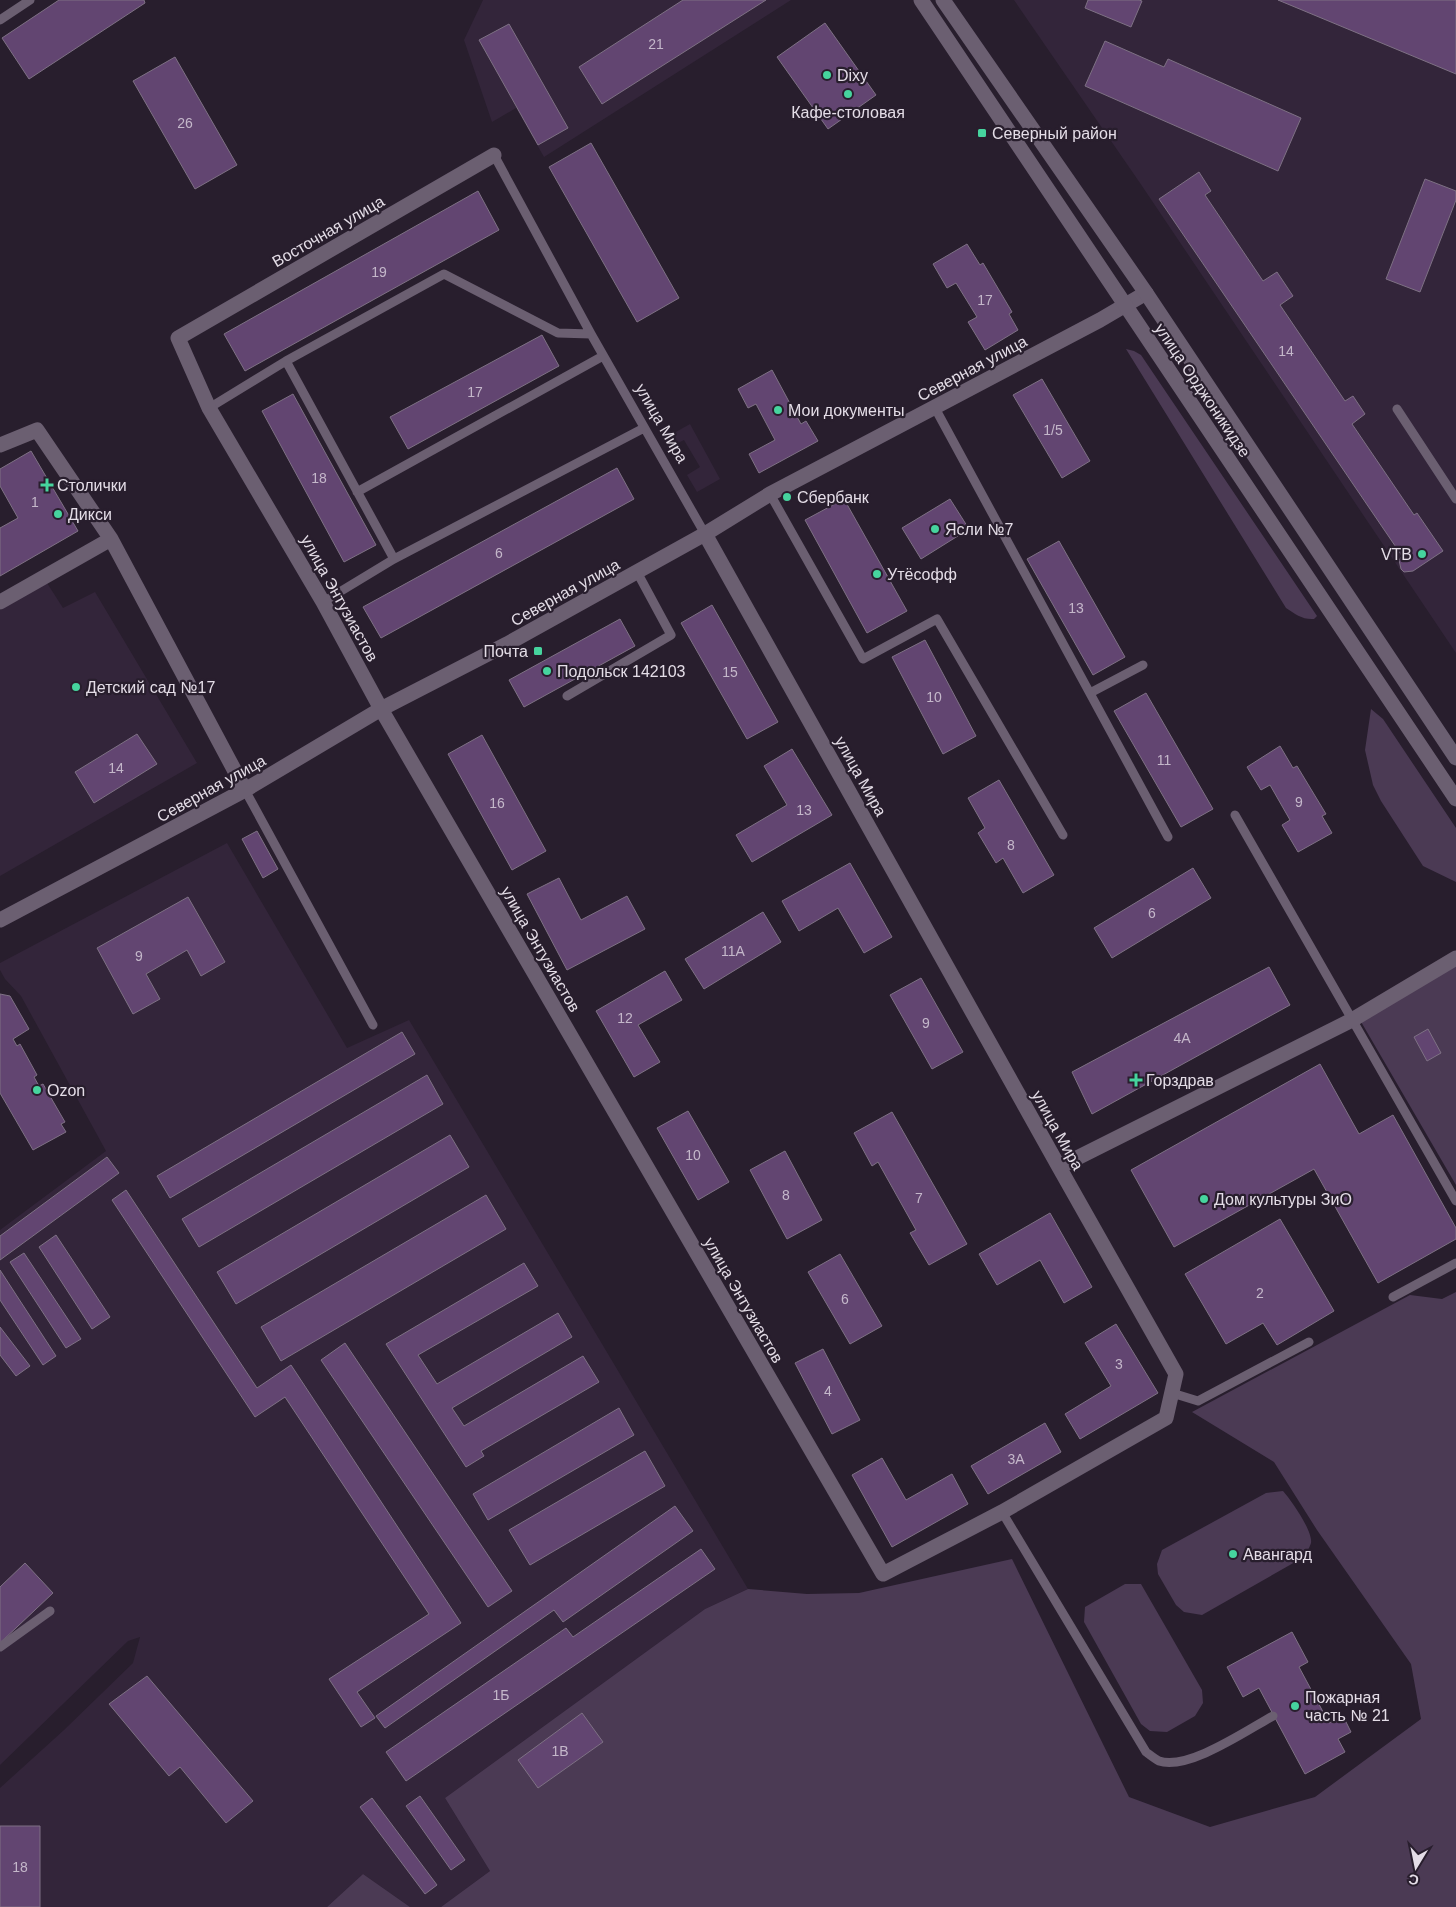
<svg xmlns="http://www.w3.org/2000/svg" width="1456" height="1907" viewBox="0 0 1456 1907" font-family="Arial,sans-serif">
  <style>
    .built { fill: #33253a }
    .green { fill: #4b3a54 }
    .building { fill: #624571; stroke: #7e7184 }
    .lines { fill: none; stroke-linecap: round; stroke-linejoin: round }
    .lane { stroke: #6b5f71; stroke-width: 9 }
    .street { stroke: #6b5f71; stroke-width: 15 }
    .secondary { stroke: #6b5f71; stroke-width: 15 }
    .poi-dot { fill: #46d49e; stroke: #281e2d; stroke-width: 2 }
    .labels { text-anchor: middle; stroke-width: 4.5; stroke-linejoin: round; paint-order: stroke }
    .number-label { font-size: 14px; fill: #c4b7ca }
    .poi-label { font-size: 16px; fill: #e4dde7; stroke: #281e2d; text-anchor: start }
    .street-label { font-size: 16px; fill: #e4dde7; stroke: #281e2d }
  </style>
  <rect width="100%" height="100%" fill="#281e2d"/>
  <path class="built" d="M483,0H791L544,157L516,108L492,122L464,40Z
    M1014,0H1456V653L1140,183Z
    M690,424L720,479L697,492L687,475L700,467L684,440L672,446L667,437Z
    M47,583L63,608L95,592L197,763L0,876V610Z
    M227,843L347,1048L409,1020L748,1589L705,1609L445,1798L490,1871L441,1907H410L363,1874L327,1907H0V1788L64,1730L133,1663L140,1637L128,1641L0,1765V1230L106,1151L21,996L5,979L0,970V963Z"/>
  <path class="green" d="M1126,349L1134,351L1141,355L1317,616L1314,619C1303,620 1295,614 1286,608Z
    M1371,709L1383,719L1456,828V882L1423,866L1381,801L1373,785L1365,750Z
    M1456,963V1185L1360,1020Z
    M1456,1292V1907H441L490,1871L445,1798L705,1609L748,1589L807,1594L859,1593L1012,1559L1129,1797L1210,1827L1315,1797L1421,1719L1411,1664L1317,1530L1274,1462L1192,1412L1410,1295L1442,1299Z
    M1283,1491C1291,1500 1313,1531 1311,1543C1310,1547 1306,1553 1304,1557L1202,1615L1184,1612L1176,1605L1158,1574L1157,1564L1162,1550L1266,1493Z
    M1125,1584H1141L1202,1690L1203,1703L1195,1716L1167,1732L1150,1731L1141,1724L1084,1622L1085,1607Z
    M363,1874L410,1907H327Z"/>
  <path class="building" d="M59,0H144L145,3L29,79L2,38Z
    M683,0H766L602,104L579,67Z
    M1088,0H1139L1142,1L1131,27L1085,8Z
    M1278,0H1456V74Z
    M825,23L876,95L828,129L777,57Z
    M509,24L568,128L538,145L479,40Z
    M1105,41L1164,67L1168,59L1301,118L1278,171L1085,86Z
    M175,57L237,165L195,189L133,81Z
    M591,143L679,298L637,322L549,167Z
    M1199,172L1211,191L1205,195L1263,281L1277,272L1293,296L1280,305L1345,401L1353,396L1365,414L1352,424L1414,515L1417,513L1443,551L1413,571L1404,572L1401,569L1399,560L1402,556L1159,199Z
    M1425,179L1456,191V200L1420,292L1386,279Z
    M478,191L499,230L245,371L224,334Z
    M967,244L980,265L983,263L1012,312L1009,314L1018,330L985,350L968,322L977,317L956,283L947,288L933,264Z
    M542,335L559,366L408,449L390,417Z
    M772,370L801,424L806,421L818,441L759,473L749,454L775,440L756,404L748,408L738,389Z
    M1042,379L1090,461L1062,478L1013,395Z
    M293,394L376,545L344,562L262,411Z
    M31,451L78,531L0,576V528L18,518L0,486V469Z
    M617,468L634,499L381,638L363,607Z
    M844,499L907,611L867,633L805,520Z
    M950,499L969,529L921,559L902,528Z
    M1059,541L1125,657L1093,675L1027,559Z
    M712,605L778,722L747,739L681,623Z
    M620,619L635,646L524,707L509,680Z
    M925,640L976,736L943,754L892,657Z
    M1146,693L1213,809L1181,827L1114,711Z
    M137,734L157,764L94,803L75,772Z
    M482,735L546,851L512,870L448,754Z
    M1280,746L1293,768L1297,766L1326,814L1322,816L1332,833L1298,852L1282,825L1290,820L1270,785L1261,790L1247,767Z
    M792,749L832,815L752,862L736,835L787,805L764,766Z
    M999,780L1054,875L1023,893L1003,858L996,863L978,833L985,828L968,798Z
    M257,831L278,869L263,878L242,839Z
    M850,863L892,937L864,953L838,908L799,931L782,901Z
    M1193,868L1211,898L1112,958L1094,928Z
    M559,878L581,920L627,896L645,929L567,970L527,894Z
    M188,897L225,962L201,976L187,950L146,974L160,999L133,1014L97,948Z
    M763,912L781,942L704,989L685,959Z
    M1269,967L1290,1005L1092,1114L1072,1072Z
    M665,971L682,1000L638,1025L660,1062L634,1077L596,1011Z
    M921,978L963,1052L932,1069L890,995Z
    M0,994L10,996L29,1029L13,1039L17,1046L20,1044L37,1075L34,1077L39,1086L43,1084L65,1122L61,1124L66,1132L33,1150L0,1093Z
    M1428,1029L1441,1053L1427,1061L1414,1037Z
    M402,1032L415,1054L170,1198L157,1176Z
    M1320,1064L1359,1134L1393,1115L1456,1228V1239L1378,1283L1314,1169L1174,1247L1131,1170Z
    M427,1075L443,1104L199,1247L182,1219Z
    M688,1111L729,1182L698,1200L657,1128Z
    M892,1112L967,1244L929,1265L910,1233L916,1230L878,1162L872,1166L854,1133Z
    M450,1135L469,1167L236,1304L217,1272Z
    M785,1151L822,1220L787,1239L750,1170Z
    M107,1157L119,1173L0,1260V1236Z
    M126,1190L257,1388L291,1365L461,1623L357,1692L375,1718L361,1727L329,1679L429,1614L285,1397L255,1417L112,1200Z
    M486,1195L506,1229L281,1361L261,1327Z
    M1050,1213L1092,1287L1064,1303L1040,1260L997,1285L979,1254Z
    M1280,1219L1334,1311L1277,1345L1263,1323L1226,1344L1185,1274Z
    M56,1235L110,1317L92,1329L39,1247Z
    M24,1253L81,1339L66,1348L10,1262Z
    M840,1254L882,1326L850,1344L808,1272Z
    M524,1263L538,1286L418,1355L437,1384L558,1313L572,1337L452,1408L464,1426L583,1356L599,1382L481,1451L484,1456L466,1467L386,1344Z
    M0,1270L56,1356L43,1365L0,1300Z
    M1116,1324L1158,1393L1080,1439L1065,1414L1111,1386L1085,1343Z
    M0,1327L30,1366L16,1376L0,1355Z
    M345,1343L512,1591L488,1607L321,1360Z
    M823,1349L860,1420L832,1434L795,1363Z
    M619,1408L634,1435L488,1520L473,1494Z
    M1045,1423L1061,1452L988,1494L971,1466Z
    M645,1451L665,1486L530,1565L509,1530Z
    M882,1458L906,1500L952,1474L968,1504L892,1547L852,1475Z
    M675,1506L693,1531L563,1622L554,1610L385,1728L376,1716Z
    M701,1549L715,1569L406,1781L386,1752L566,1628L573,1637Z
    M25,1563L53,1593L0,1643V1587Z
    M1292,1632L1308,1662L1299,1667L1329,1723L1343,1716L1351,1732L1338,1739L1345,1752L1305,1774L1259,1688L1243,1697L1227,1667Z
    M147,1676L253,1801L226,1823L180,1767L169,1776L109,1704Z
    M582,1713L603,1742L538,1788L518,1760Z
    M420,1796L465,1860L451,1870L406,1806Z
    M372,1798L437,1885L425,1894L360,1807Z
    M0,1826H40V1907H0Z"/>
  <g class="lines">
    <path class="lane" d="M0,20L30,0
      M494,155L591,334L705,534
      M209,408L286,361
      M935,408L1168,837
      M1397,409L1456,499
      M357,492L603,356
      M770,494L863,659L937,619L1063,835
      M394,559L286,361L444,274L558,333L591,334
      M323,602L394,559L644,428
      M1090,693L1143,665
      M567,696L671,635L637,572
      M245,790L373,1025
      M1235,815L1456,1201
      M1393,1297L1456,1263
      M1172,1393L1198,1401L1309,1342
      M1002,1512L1146,1752C1150,1755 1155,1759 1159,1761C1188,1771 1247,1730 1273,1716
      M0,1647L50,1611"/>
    <path class="street" d="M494,155L178,338L209,408L323,602L381,709L883,1574L1002,1512L1166,1418L1176,1374L1059,1167L705,534
      M0,445L37,430L111,539L245,790
      M0,602L111,539
      M0,920L245,790L381,709L507,644L705,534L770,494L1100,320L1146,293
      M1059,1167L1352,1020L1456,958"/>
    <path class="secondary" d="M921,0L1456,799
      M943,0L1146,293L1456,758"/>
  </g>
  <g class="poi-dot">
    <circle cx="827" cy="75" r="5"/>
    <circle cx="848" cy="94" r="5"/>
    <rect x="977" y="128" width="10" height="10" rx="2.5"/>
    <circle cx="778" cy="410" r="5"/>
    <path d="M44.5 477.5h5v5h5v5h-5v5h-5v-5h-5v-5h5z"/>
    <circle cx="787" cy="497" r="5"/>
    <circle cx="58" cy="514" r="5"/>
    <circle cx="935" cy="529" r="5"/>
    <circle cx="1422" cy="554" r="5"/>
    <circle cx="877" cy="574" r="5"/>
    <rect x="533" y="646" width="10" height="10" rx="2.5"/>
    <circle cx="547" cy="671" r="5"/>
    <circle cx="76" cy="687" r="5"/>
    <path d="M1133.5 1072.5h5v5h5v5h-5v5h-5v-5h-5v-5h5z"/>
    <circle cx="37" cy="1090" r="5"/>
    <circle cx="1204" cy="1199" r="5"/>
    <circle cx="1233" cy="1554" r="5"/>
    <circle cx="1295" cy="1706" r="5"/>
  </g>
  <g class="labels">
    <g class="number-label">
      <text x="656" y="49">21</text>
      <text x="185" y="128">26</text>
      <text x="379" y="277">19</text>
      <text x="985" y="305">17</text>
      <text x="1286" y="356">14</text>
      <text x="475" y="397">17</text>
      <text x="1053" y="435">1/5</text>
      <text x="319" y="483">18</text>
      <text x="35" y="507">1</text>
      <text x="499" y="558">6</text>
      <text x="1076" y="613">13</text>
      <text x="730" y="677">15</text>
      <text x="934" y="702">10</text>
      <text x="1164" y="765">11</text>
      <text x="116" y="773">14</text>
      <text x="1299" y="807">9</text>
      <text x="497" y="808">16</text>
      <text x="804" y="815">13</text>
      <text x="1011" y="850">8</text>
      <text x="1152" y="918">6</text>
      <text x="733" y="956">11А</text>
      <text x="139" y="961">9</text>
      <text x="625" y="1023">12</text>
      <text x="926" y="1028">9</text>
      <text x="1182" y="1043">4А</text>
      <text x="693" y="1160">10</text>
      <text x="786" y="1200">8</text>
      <text x="919" y="1203">7</text>
      <text x="1260" y="1298">2</text>
      <text x="845" y="1304">6</text>
      <text x="1119" y="1369">3</text>
      <text x="828" y="1396">4</text>
      <text x="1016" y="1464">3А</text>
      <text x="501" y="1700">1Б</text>
      <text x="560" y="1756">1В</text>
      <text x="20" y="1872">18</text>
    </g>
    <g class="poi-label">
      <text x="837" y="81">Dixy</text>
      <text x="848" y="118" text-anchor="middle">Кафе-столовая</text>
      <text x="992" y="139">Северный район</text>
      <text x="788" y="416">Мои документы</text>
      <text x="57" y="491">Столички</text>
      <text x="797" y="503">Сбербанк</text>
      <text x="68" y="520">Дикси</text>
      <text x="945" y="535">Ясли №7</text>
      <text x="1412" y="560" text-anchor="end">VTB</text>
      <text x="887" y="580">Утёсофф</text>
      <text x="528" y="657" text-anchor="end">Почта</text>
      <text x="557" y="677">Подольск 142103</text>
      <text x="86" y="693">Детский сад №17</text>
      <text x="1146" y="1086">Горздрав</text>
      <text x="47" y="1096">Ozon</text>
      <text x="1214" y="1205">Дом культуры ЗиО</text>
      <text x="1243" y="1560">Авангард</text>
      <text x="1305" y="1703">Пожарная<tspan x="1305" dy="18">часть № 21</tspan></text>
    </g>
    <g class="street-label">
      <text transform="translate(328 231) rotate(-30)" y="6">Восточная улица</text>
      <text transform="translate(972 368) rotate(-28)" y="6">Северная улица</text>
      <text transform="translate(1203 390) rotate(56)" y="6">улица Орджоникидзе</text>
      <text transform="translate(662 423) rotate(60)" y="6">улица Мира</text>
      <text transform="translate(565 592) rotate(-29)" y="6">Северная улица</text>
      <text transform="translate(340 598) rotate(61)" y="6">улица Энтузиастов</text>
      <text transform="translate(861 776) rotate(61)" y="6">улица Мира</text>
      <text transform="translate(211 788) rotate(-29)" y="6">Северная улица</text>
      <text transform="translate(541 949) rotate(60)" y="6">улица Энтузиастов</text>
      <text transform="translate(1058 1130) rotate(61)" y="6">улица Мира</text>
      <text transform="translate(744 1300) rotate(60)" y="6">улица Энтузиастов</text>
    </g>
  </g>
  <g transform="translate(1416 1867) rotate(190)" stroke="#281e2d" stroke-width="4" paint-order="stroke">
  <path d="M0-4L9 19L0 12L-9 19Z" fill="#e4dde7"/>
  <text y="-8" font-size="14" font-weight="bold" text-anchor="middle" fill="#e4dde7">С</text>
  </g>
</svg>
